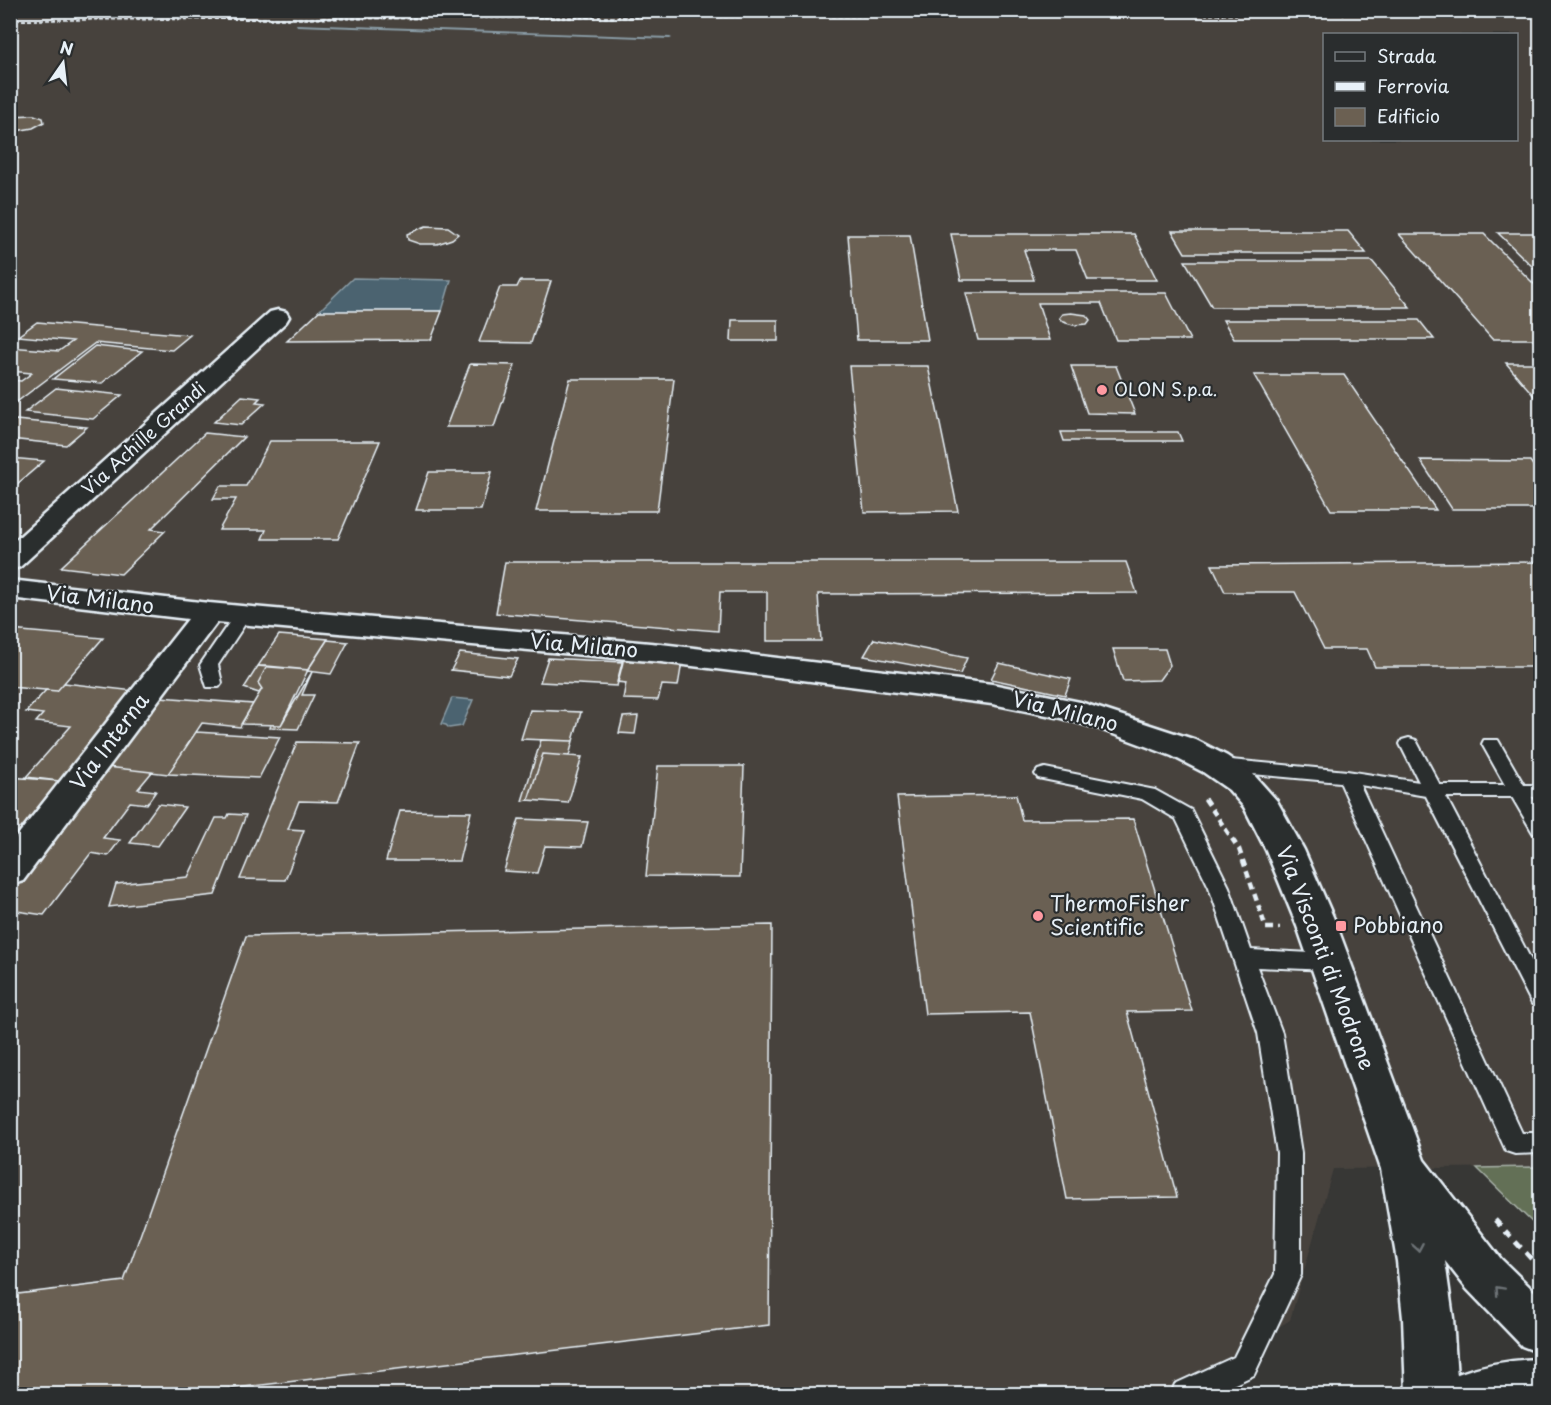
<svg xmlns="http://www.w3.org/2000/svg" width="1551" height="1405" viewBox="0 0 1551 1405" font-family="'Playpen Sans',sans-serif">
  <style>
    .built { fill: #47433e; fill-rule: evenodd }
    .green { fill: #646f56; stroke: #a6b0a7; stroke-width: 1.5 }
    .water { fill: #4b6470; stroke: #8a9ca6; stroke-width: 1.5 }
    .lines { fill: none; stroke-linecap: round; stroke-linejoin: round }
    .stream { fill: #8a9ca6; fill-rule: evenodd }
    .building { fill: #6b6052; stroke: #e8f1f8; stroke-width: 1.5 }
    .service-casing { stroke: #e8f1f8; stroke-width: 4 }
    .minor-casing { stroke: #e8f1f8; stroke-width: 5 }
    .tertiary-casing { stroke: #e8f1f8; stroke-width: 5 }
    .path-far1 { stroke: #e8f1f8; stroke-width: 4.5; stroke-dasharray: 7 5; stroke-linecap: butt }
    .path { stroke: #e8f1f8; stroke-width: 5; stroke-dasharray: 8 7; stroke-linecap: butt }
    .service { fill: #2a2d2e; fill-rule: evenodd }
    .minor { fill: #2a2d2e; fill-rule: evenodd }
    .tertiary { fill: #2a2d2e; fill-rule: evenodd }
    .rail { stroke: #e8f1f8; stroke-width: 2; stroke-dasharray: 4 2; stroke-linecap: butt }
    .oneway { stroke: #6c7275 }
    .poi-dot { fill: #ff9aa2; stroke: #2a2d2e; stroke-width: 2 }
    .labels { text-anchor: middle; stroke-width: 4.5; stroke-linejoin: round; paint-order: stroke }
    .far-poi-label { font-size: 18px; fill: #e8f1f8; stroke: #2a2d2e; text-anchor: start }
    .far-street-label { font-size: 18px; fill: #e8f1f8; stroke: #2a2d2e }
    .street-label { font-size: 21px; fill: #e8f1f8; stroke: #2a2d2e }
    .poi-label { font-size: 21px; fill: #e8f1f8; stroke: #2a2d2e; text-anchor: start }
  </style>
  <rect width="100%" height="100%" fill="#373735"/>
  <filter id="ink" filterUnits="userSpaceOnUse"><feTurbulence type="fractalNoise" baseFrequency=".0167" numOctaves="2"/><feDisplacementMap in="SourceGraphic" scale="12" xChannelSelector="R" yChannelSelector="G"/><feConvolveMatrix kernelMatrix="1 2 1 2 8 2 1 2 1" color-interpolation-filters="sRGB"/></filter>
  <g filter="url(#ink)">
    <path class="built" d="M10,11H1540V1167L1333,1169L1290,1320L1171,1394H11ZM1324,34H1516V140H1324Z"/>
    <path class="green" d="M1540,1167V1230L1477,1168Z"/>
    <path class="water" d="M353,278L451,280L442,311H319Z
      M452,698L473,700L462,726L449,728L446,725L441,724Z"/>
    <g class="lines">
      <path class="stream" d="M296,24L670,37L672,38L670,39L297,26Z"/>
    </g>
    <path class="building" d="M34,115L43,118L44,122L33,128L10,132V116Z
      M426,226L448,227L458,234L452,239L437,244H420L408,240L407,234Z
      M1172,231H1348L1366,253H1185Z
      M1498,233H1540V274Z
      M951,234H1134L1157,280H1088L1076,250H1024L1034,280H961Z
      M1399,234H1484L1540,290V339H1492Z
      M848,235H910L928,340H857Z
      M1185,261H1372L1410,307H1212Z
      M520,281H551L531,343L479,342L500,287H517Z
      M966,293H1166L1190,340H1116L1101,303H1038L1050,340H978Z
      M319,311H442L431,340L287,341Z
      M1071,313L1086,315L1090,320L1087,324L1073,325L1063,322L1059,318L1062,314Z
      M732,320H778V341H731Z
      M1223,320H1419L1434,339H1234Z
      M37,322L190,335L172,350L95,343L10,407V380L21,381L32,373L10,371V347L59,351L73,341L18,336Z
      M95,346L142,351L102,383L53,379Z
      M1506,363H1540V403Z
      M470,364L515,365L494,427H446Z
      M849,366H928L958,511L864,512Z
      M1071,366H1116L1135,414L1087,413Z
      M1254,375H1344L1436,510H1331Z
      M570,379H674L657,511H536Z
      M56,388L122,395L93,419L25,412Z
      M242,396L260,398L256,402L265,403L241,425L214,422Z
      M16,420L87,427L66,445L10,439V424Z
      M1061,432H1178L1182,441H1064Z
      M205,433L244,437L151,529L165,531L121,574L61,567Z
      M270,441H380L338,539H262L266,530H219L236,499H213L220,486H246Z
      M10,458L44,461L10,490Z
      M1420,460L1530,461L1540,475V509H1452Z
      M429,472H492L481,510H416Z
      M505,562H1126L1137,593L818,594L821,641H767V592H720L718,631L496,613Z
      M1540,562V667H1375L1367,649H1324L1295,592H1225L1212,565Z
      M10,630L103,638L57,691L10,687Z
      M279,635L328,639L308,670L258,666Z
      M874,639L967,658L960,674L864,656Z
      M327,640L348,642L331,674L307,671Z
      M1113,649H1165L1170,665L1159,680L1123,681Z
      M460,653L518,659L509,676L451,670Z
      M548,658L623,662L617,686L540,682Z
      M623,659L682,662L678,686L662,685L658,700L623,699L626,683L617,682Z
      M999,663L1071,679L1065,695L991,679Z
      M258,666H267L258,683L262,689L259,693L244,688Z
      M267,666L308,670L281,725L241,724L262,689L258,683Z
      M312,672L302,695H314L298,729L270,728L271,725H281Z
      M64,683L135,691L59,781L26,777L71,726L36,722L43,714L26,712L46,690L57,691Z
      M159,697L253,704L240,727L202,723L168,774L107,767Z
      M530,710L581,712L573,741L521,739Z
      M638,716L635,734L619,733L623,717Z
      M196,732L280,737L259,778L168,774Z
      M541,740L573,741L569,756L543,754L528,800L522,801Z
      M297,742L360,743L338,802L299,801L288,829L304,830L285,880L240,879Z
      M543,754L582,757L568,803L528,800Z
      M658,766H744L740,877L646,876Z
      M107,767L152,772L138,789L156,791L147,804L130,802L103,838L120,840L108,856L91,853L44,915L10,910V893Z
      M10,777L59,781L10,843Z
      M1016,795L1022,820L1133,819L1192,1011L1127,1012L1177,1197L1067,1199L1030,1012L925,1014L897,797Z
      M158,804L185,807L158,846L130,843Z
      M400,811L471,812L459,861H386Z
      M229,814L246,815L215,895L109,907L116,884L188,877L216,818H227Z
      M519,819L588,822L582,847L545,846L537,873L504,871Z
      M772,925L769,1325L185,1394H10V1295L124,1281L246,936Z"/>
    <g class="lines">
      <g class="service-casing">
        <path id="service" d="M243,610L251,615L218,665L222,683L219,687H207L200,665L237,611Z
          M1409,738L1416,740L1418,744L1440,785H1505L1482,744L1484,740H1498L1524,785H1540V797H1532L1540,812V835L1533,833L1512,797H1446L1540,977V1006L1532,1004L1529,998L1426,796L1360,785L1522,1133H1540V1153L1515,1154L1506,1151L1340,782L1220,771L1213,769L1211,765L1213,761L1220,759L1347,771L1419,782L1400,744L1402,740Z
          M1045,768L1155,790L1191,810L1229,887L1251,950L1330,954L1338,956L1341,962L1338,968L1330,970L1257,967L1282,1033L1301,1153V1275L1254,1375L1214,1394H1171L1175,1384L1234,1357L1275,1274L1277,1153L1258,1033L1209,887L1176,819L1142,799L1038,778L1035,774L1038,770Z"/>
      </g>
      <g class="minor-casing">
        <path id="minor" d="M278,310L286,312L289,317L286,322L20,567L10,570V545L270,312Z
          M10,580L209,603L661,644L992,684L1080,702L1196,740L1227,756L1253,774L1277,801L1304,850L1337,926L1424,1160L1501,1259L1540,1297V1353L1522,1346L1467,1289L1445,1261L1453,1318L1458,1394H1406L1403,1318L1397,1261L1381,1169L1297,926L1266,850L1244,807L1229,790L1203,772L1172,756L1097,728L1062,718L992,704L661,662L217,622L23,881L10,885V845L188,619L10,598Z"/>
      </g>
      <g class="tertiary-casing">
        <path id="tertiary" d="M1540,1359V1394H1445L1452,1376C1481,1365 1509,1360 1540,1359Z"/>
      </g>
      <path class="path-far1" d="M1205,799L1239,849L1266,928H1280"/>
      <path class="path" d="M1495,1220L1540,1268"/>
      <use href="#service" class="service"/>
      <use href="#minor" class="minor"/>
      <use href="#tertiary" class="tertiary"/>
      <path class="rail" d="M146,10L176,11
        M10,20L1540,13"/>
    </g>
    <defs><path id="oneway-chevron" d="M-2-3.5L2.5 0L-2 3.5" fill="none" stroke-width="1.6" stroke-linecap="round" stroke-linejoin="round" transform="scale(1.5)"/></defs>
    <g class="oneway">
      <use href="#oneway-chevron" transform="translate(1418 1247) rotate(80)"/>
      <use href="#oneway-chevron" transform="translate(1499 1290) rotate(-133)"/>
    </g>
  </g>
  <g class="poi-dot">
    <circle cx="1102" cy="390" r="6"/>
    <circle cx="1038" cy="916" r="6"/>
    <rect x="1335" y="920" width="12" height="12" rx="3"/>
  </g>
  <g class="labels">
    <g class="far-poi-label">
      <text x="1114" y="396">OLON S.p.a.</text>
    </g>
    <g class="far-street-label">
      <text transform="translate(144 439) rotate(-42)" y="6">Via Achille Grandi</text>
    </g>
    <g class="street-label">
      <text transform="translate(100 600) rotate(7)" y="7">Via Milano</text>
      <text transform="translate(584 646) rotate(5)" y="7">Via Milano</text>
      <text transform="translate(1065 712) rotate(14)" y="7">Via Milano</text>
      <text transform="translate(110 742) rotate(-53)" y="7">Via Interna</text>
      <text transform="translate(1325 958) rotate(69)" y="7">Via Visconti di Modrone</text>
    </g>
    <g class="poi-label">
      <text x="1050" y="911">ThermoFisher<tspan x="1050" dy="24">Scientific</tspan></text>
      <text x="1353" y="933">Pobbiano</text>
    </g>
  </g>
  <rect width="1551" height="1405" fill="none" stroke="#2a2d2e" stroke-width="36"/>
  <rect x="18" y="18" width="1515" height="1369" fill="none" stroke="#e8f1f8" stroke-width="2" filter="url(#ink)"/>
  <rect x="1323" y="33" width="195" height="108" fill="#2a2d2e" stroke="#767b7f" stroke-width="1.5"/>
  <rect x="1335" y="52" width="30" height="9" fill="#2a2d2e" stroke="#767b7f" stroke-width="1.5"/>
  <text x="1377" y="63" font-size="18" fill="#e8f1f8">Strada</text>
  <rect x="1335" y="82" width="30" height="9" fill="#e8f1f8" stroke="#767b7f" stroke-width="1.5"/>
  <text x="1377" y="93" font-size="18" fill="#e8f1f8">Ferrovia</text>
  <rect x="1335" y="108" width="30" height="18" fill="#6b6052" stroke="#767b7f" stroke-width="1.5"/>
  <text x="1377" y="123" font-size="18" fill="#e8f1f8">Edificio</text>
  <g transform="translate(63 63) rotate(14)" stroke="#2a2d2e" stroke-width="4.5" paint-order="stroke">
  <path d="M0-4.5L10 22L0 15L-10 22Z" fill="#e8f1f8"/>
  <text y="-9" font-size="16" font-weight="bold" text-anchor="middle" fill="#e8f1f8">N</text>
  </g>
</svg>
